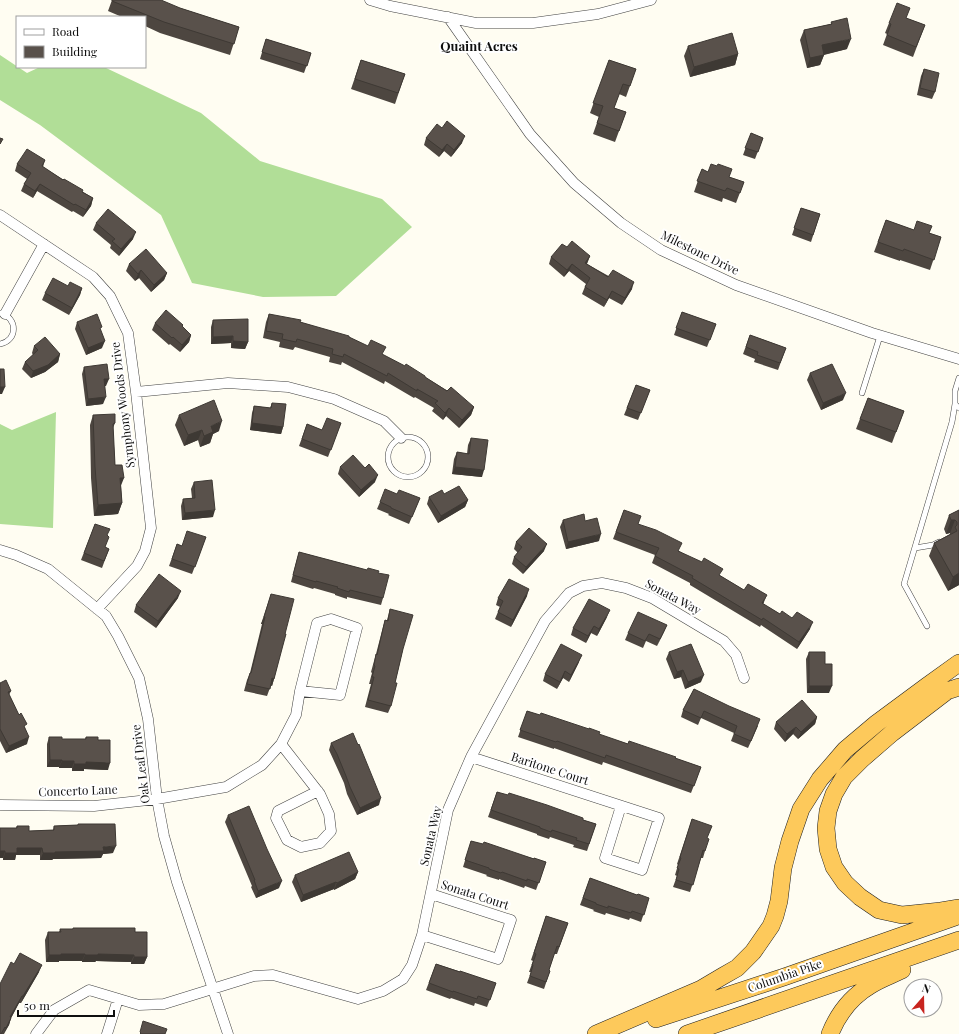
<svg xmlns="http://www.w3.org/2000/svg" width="959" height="1034" viewBox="0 0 959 1034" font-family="'Playfair Display',serif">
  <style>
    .forest { fill: #b1de97 }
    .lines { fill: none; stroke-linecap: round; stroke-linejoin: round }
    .service-casing { stroke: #424242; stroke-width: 6 }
    .minor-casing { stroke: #424242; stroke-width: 11 }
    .trunk-casing { stroke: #202020; stroke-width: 18 }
    .service { stroke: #fff; stroke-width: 5 }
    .minor { stroke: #fff; stroke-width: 10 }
    .trunk { stroke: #fdc95b; stroke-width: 17 }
    .wall { fill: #4d4640 }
    .shaded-wall { fill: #3e3934 }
    .building { fill: #59514b; stroke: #3e3934 }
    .labels { text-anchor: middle; stroke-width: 4; stroke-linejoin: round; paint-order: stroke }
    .street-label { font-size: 12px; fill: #0f0f0f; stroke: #fff }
    .neighbourhood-label { font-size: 13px; font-weight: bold; fill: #0f0f0f; stroke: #fff }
  </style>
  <rect width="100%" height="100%" fill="#fffdf2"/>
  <path class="forest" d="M0,55L27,73L40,67H104L201,113L260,161L382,199L412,227L336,296L263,297L192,283L161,215L40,125L0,100Z
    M56,412L53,528L0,524V424L12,430Z"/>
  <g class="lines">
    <g class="service-casing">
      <path id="service" d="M0,313C18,317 18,341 0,344
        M959,378L955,391V404L959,408
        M862,393L880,336
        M388 457a20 20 0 1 1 40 0a20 20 0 1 1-40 0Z
        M915,548L933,545L939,542
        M927,626L904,584L952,422L955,404"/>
    </g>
    <g class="minor-casing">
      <path id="minor" d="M370,0L390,6L476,23H533L598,14L651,0
        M448,17L530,134L574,183L621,223L661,250L736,285L872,333L959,359
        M0,215L93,277L110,296L128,333L136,392L151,528L145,551L137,566L97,609
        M5,314L44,244
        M136,392L228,383L288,387L334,399L384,421L401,438
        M0,550L16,555L48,569L106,616L118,636L139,678L148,719L157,799L164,836L177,882L228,1034
        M281,744L320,794L329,814L331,831L320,843L301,847L287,840L276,818L278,811L318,791
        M471,757L659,818L642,870L605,858L621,806
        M0,805L94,806L157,799L226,787L262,765L281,744L296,715L300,691L317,623L331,619L357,628L340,695L300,691
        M422,935L498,959L511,920L431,894
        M36,1034L54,1010L89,990L139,1005L164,1004L254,976L273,975L358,999L383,991L403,979L412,965L422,935L448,810L471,757L545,621L569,593L583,586L602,583L626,588L652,598L724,641L736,655L744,678
        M107,1034L118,999"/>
    </g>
    <g class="trunk-casing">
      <path id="trunk" d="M959,687L947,691L892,733L862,759L844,777L834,794L828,811L826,828L828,849L834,867L845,883L860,897L879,910L902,915L941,911L959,908
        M656,1019L784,977L955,917
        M596,1034L701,989L723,976L737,968L753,952L771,926L775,916L779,901L783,868L790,841L801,809L820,779L845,750L877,723L927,686L959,663
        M687,1034L959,940
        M830,1034C838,1014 852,996 871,985C880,979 892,975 902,970"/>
    </g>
    <use href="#service" class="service"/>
    <use href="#minor" class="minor"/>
    <use href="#trunk" class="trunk"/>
  </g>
  <path class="wall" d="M112,0L180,8L239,27L230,55L160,33L145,26V17H122L108,11Z
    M906,18L925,25L913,57L883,45L887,34L885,33L889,23Z
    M831,22L847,49L824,55L820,65L807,68L800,40L804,30L831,24Z
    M266,39L311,53L304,73L260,59Z
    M688,46L738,54L735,65L690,77L684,56Z
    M361,60L405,74L395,104L351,89Z
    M609,60L636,69L626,97L619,94L614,108L626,112L615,142L593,134L599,117L590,113Z
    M924,69L935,92L932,99L917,95L921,76Z
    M751,133L763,138L755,159L743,155Z
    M426,138L462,143L451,157L444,151L439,157L424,145Z
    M45,160L43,167L93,198L91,206L83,217L73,211L72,212L37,191L33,198L21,191L24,184L27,179L15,171L17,164Z
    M702,169L708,172L729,177L744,182L736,203L723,198L722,202L694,192Z
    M801,208L820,214L811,242L792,235Z
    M886,220L914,230L929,233L941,237L930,270L900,260V261L874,252Z
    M96,223L133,239L119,256L110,248L111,245L93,230Z
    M567,247L590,256L587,264L632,289L622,305L609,298L604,307L582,294L586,284L569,271L564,277L549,264L551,257Z
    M129,264L167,273L164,280L151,292L139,278L135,281L126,271Z
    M68,286L82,288L80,295L69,315L42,300L45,293Z
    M682,312L716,324L707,347L674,335Z
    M269,314L300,322L349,337L425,377L474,407L471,415L459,428L446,416L443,420L432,411L434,408L415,397L414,398L385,381L384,384L342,362L341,365L329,362L330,357L295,347L293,350L279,347L280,342L263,338L266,322Z
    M213,320L248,342L245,349L231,348V343L211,344V327Z
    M77,322L101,331L102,348L86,355L75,329Z
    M155,323L183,325L182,327L191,335L189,342L180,352L170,344L169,345L152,330Z
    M750,335L786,348L778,370L754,362L755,359L743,354Z
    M34,346L60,354L58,362L45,372L31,378L22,369L25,362L33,355L32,353Z
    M84,367L106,386H105L103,404L86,406L82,374Z
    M810,373L843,400L821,410L807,380Z
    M636,385L650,390L638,420L624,415Z
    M868,398L904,411L892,443L856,429Z
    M272,403L283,427L281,434L250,430L252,413L254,406L270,408Z
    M93,415L115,423L113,428L115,465L121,486L122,503L118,514L94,516L91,478L90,425Z
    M179,415L219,431L213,434L210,443L200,447L198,440L184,446L175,425Z
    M341,423L328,457L299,446L307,424L322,430Z
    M471,438L482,477L452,474L454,459L457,452L467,454L468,445Z
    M340,467L375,482L359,497L338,474Z
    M194,482L213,517L182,520L181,506L183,499L192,498L191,489Z
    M397,494L420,498L409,524L388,515L389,514L377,509L380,502Z
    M444,494L468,500L465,507L438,523L427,504L429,497Z
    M624,510L638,524L679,551L764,602L763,604L780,614L810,629L797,649L761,625L760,627L690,585V583L652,563L655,555L613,539Z
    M959,510V585L948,591L929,556L934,543L950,534V533L946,534L944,529L949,515Z
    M563,520L585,521L599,541L566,549L560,527Z
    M95,524L108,536L105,547L109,549L102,568L81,560Z
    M206,537L192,574L169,566L177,544L182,546Z
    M516,542L544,551L523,574L512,564L514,557L518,553L514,549Z
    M299,552L378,573L383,598L381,605L347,597V599L335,595V594L314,588L313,589L291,582L297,559Z
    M271,594L285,634L283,645L281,651L274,679L272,686L271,685L267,696L244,691L247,680L250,673L262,624H261Z
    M527,596L511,627L495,619L500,607L496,605L498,598Z
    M178,598L156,628L134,612L136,605Z
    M390,609L403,649L395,683L391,706L388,713L365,707L371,684H369L372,673L371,672L374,661L376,654L383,627L385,620H387Z
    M607,617L597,636L591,633L586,643L571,635L573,628Z
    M667,625L657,646L646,641L643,648L625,640L628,633Z
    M669,652L701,682L685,689L681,677L674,679L666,659Z
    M809,652L825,664L829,693H807L806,659Z
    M579,662L569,682L563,678L557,689L543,681L545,674Z
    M0,683L11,691L9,695L25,728L27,744L6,753L0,741Z
    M694,689L758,726L748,748L731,741L734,733L701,718L698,725L681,717L683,710Z
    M527,711L628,744L675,758L701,767L691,793L603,762L602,765L554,748V749L518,737Z
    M817,717L815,724L798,739L793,734L785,742L774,729L776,722Z
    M49,737L62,739H85L86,737L98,740L108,770L84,769V771H72V768H59V767H47V744Z
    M331,743L358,745L379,805L357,815L347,794L344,783L329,750Z
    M497,792L596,824L587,851L573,847L574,845L550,837L549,839L537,835V834L488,817Z
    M228,815L279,888L256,898L251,887L252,886L225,822Z
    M692,819L707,838L705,851L703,858H701L690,892L673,887L677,876L675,875L678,865L677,864Z
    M78,824L113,853L103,854L101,858L53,859L52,860H40V855H16L15,860H3V858H0L17,826L29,831L53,830L54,826L78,825Z
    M471,841L546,862L536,890L525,886L524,888L499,879V880L486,876L487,875L463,867Z
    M358,872L355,879L334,890V889L301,902L292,882L295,875Z
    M590,878L637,895L649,898L641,922L630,918L629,920L606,913L605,915L593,911L594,910L580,905Z
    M546,916L568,923L557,954H554L549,970L550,971L544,989L527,983L531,972H529L533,961L531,960Z
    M73,928L135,932L147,957L144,964H131V962L96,961L95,962H82V961H59V962H46L45,940L48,932H59L60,929H73Z
    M14,964L39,972L21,1003H19L11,1018L9,1025L4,1034H0Z
    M436,964L496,983L487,1007L475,1003L474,1006L451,998L450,999L426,990Z"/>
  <path class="shaded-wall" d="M851,39L847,49L818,56L822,45Z
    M738,54L735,65L690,77L694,67Z
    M824,55L820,65L807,68L810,58Z
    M465,136L462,143L451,157L454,150Z
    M447,144L444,151L439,157L442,150Z
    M40,184L37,191L33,198L35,191Z
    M93,198L91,206L83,217L86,210Z
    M136,232L133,239L119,256L121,249Z
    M590,256L587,263L582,270L585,263Z
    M572,264L569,271L564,277L567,270Z
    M141,270L139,278L135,281L138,274Z
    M167,273L164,280L151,292L154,285Z
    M634,282L632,289L622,305L625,298Z
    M82,288L80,295L69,315L72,308Z
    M612,291L609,298L604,307L607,300Z
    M191,335L189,342L180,352L182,345Z
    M233,336L231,343L211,344L213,337Z
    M105,341L102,348L86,355L88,348Z
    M233,341L248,342L245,349L231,348Z
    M60,354L58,362L45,372L31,378L33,371Z
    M104,379H109L106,386H101Z
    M0,387H5L2,394H0Z
    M846,393L843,400L821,410L823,403Z
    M106,397L103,404L86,406L88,399Z
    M474,407L471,415L459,428L462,420Z
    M449,408L446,416L443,420L445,413Z
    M222,421L219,431L213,434L210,443L200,447L204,436L211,426Z
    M252,423L283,427L281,434L250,430Z
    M202,430L198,440L184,446L188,435Z
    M455,467L484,470L482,477L452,474Z
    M378,475L375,482L359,497L361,490Z
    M120,478H124L120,488Z
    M468,500L465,507L438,523L441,516Z
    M122,503L118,514L94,516L98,505Z
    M215,510L213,517L182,520L185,513Z
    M951,520H955L950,533L946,534Z
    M601,534L599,541L566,549L568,542Z
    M547,544L544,551L523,574L526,567Z
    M959,573V585L948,591L953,577Z
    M529,589L527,596L511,627L513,620Z
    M181,591L178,598L156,628L158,621Z
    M767,595L764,602L760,610L762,603Z
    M610,610L607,617L597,636L599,629Z
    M264,617H265L262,624H261Z
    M813,622L810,629L797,649L799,642Z
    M667,625L664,632L657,646L660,639Z
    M594,626L591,633L586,643L588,636Z
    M582,655L579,662L569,682L571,675Z
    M683,670L681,677L674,679L677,672Z
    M565,671L563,678L557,689L560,682Z
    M704,675L701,682L685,689L688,682Z
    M272,678L274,679L272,686L270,685Z
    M809,686H832L829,693H807Z
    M817,717L815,724L798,739L801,732Z
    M796,727L793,734L785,742L787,734Z
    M29,737L27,744L6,753L9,746Z
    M50,760H62L59,767H47Z
    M62,761H74L72,768H59Z
    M86,762L110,763L108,770L84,769V771H72L74,764Z
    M381,798L379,805L357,815L360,808Z
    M116,846L113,853L103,854L101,858L53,859L52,860H40L43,853L103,847Z
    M17,848H42L40,855H16L15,860H3L5,853Z
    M0,851H5L3,858H0Z
    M358,872L355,879L334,890L337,883Z
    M282,881L279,888L256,898L258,891Z
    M336,882L334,889L301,902L303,895Z
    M61,954H85L82,961H59V962H46L49,955Z
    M98,954L134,955L131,962L96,961L95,962H82L85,955Z
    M134,957H147L144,964H131Z
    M42,965L39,972L21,1003L23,996Z
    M22,996L19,1003L8,1024L10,1017Z
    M11,1018L9,1025L3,1034Z"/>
  <path class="building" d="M112,0H161L180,8L239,27L234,44L164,22L112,1Z
    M897,3L910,8L906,18L925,25L916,47L887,35L891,24L889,23Z
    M847,18L851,39L822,45L824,55L810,58L804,30L832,24L831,22Z
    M732,33L738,54L694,67L688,46Z
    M266,39L311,53L307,66L262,52Z
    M361,60L405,74L398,93L355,79Z
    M609,60L636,69L630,86L623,84L614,108L626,112L619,131L597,123L603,106L593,103Z
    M924,69L939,73L935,92L920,88Z
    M447,121L465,136L454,150L447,144L442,150L426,138L437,124L442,128Z
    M751,133L763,138L758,152L745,148Z
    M0,138L3,139L0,144Z
    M27,149L45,160L42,166L63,180L64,179L83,190L82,192L93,198L86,210L75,204L74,205L40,184L35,191L24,184L31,173L17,164Z
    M711,164L717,166L718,164L732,169L729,177L744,182L740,193L727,188L725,191L697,181L702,169L708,172Z
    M801,208L820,214L813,235L794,228Z
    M108,209L136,232L121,249L112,241L115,239L96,223Z
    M886,220L914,230L917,221L932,226L929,233L941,237L934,260L904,249L903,251L878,242Z
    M572,241L590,256L585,263L608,277L613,270L634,282L625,298L612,291L607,300L585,287L590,278L572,264L567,270L551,257L562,244L567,247Z
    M146,249L167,273L154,285L141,270L138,274L129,264Z
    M53,278L68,286L70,282L82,288L72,308L45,293Z
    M166,310L183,325L182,326L191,335L182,345L173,337L172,338L155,323Z
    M682,312L716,324L710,340L676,328Z
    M97,314L102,327L100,328L105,341L88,348L77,322Z
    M269,314L301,320L300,322L349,336V337L368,346L371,340L386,347L382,354L405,366L406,364L425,376V377L447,391L451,387L474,407L462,420L449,408L445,413L435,403L438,401L417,389V391L388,373L387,376L344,354L343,357L332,354L333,349L297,339L296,342L282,339L283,334L266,331Z
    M248,319V342L233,341V336L213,337V320Z
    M750,335L786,348L780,363L757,355L758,352L746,347Z
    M45,337L60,354L48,365L33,371L25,362L38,350L34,346Z
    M107,364L109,379H104L106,397L88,399L84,367Z
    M832,364L846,393L823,403L810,373Z
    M0,369H4L5,387H0Z
    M636,385L650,390L641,413L627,408Z
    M868,398L904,411L896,432L860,419Z
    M214,400L222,421L211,426L213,432L204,436L202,430L188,435L179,415Z
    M272,403L286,404L283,427L252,423L254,406L271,408Z
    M115,414V423L113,424L115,465H122L124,478H120L122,503L98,505L95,467L93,415Z
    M327,418L341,423L331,450L302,439L307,424L322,430Z
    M471,438L488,440L484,470L455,467L457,452L469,454Z
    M353,455L365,468L369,464L378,475L361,490L340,467Z
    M212,480L215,510L185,513L183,499L195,498L194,482Z
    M459,486L468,500L441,516L429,497L442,490L444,494Z
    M385,489L397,494L399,490L420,498L412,517L391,508V507L380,502Z
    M624,510L641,516L638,524L656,530L682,543L678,551L702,562L704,558L723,569L719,575L744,590L748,584L767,595L762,603L780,614L782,611L792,618L797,612L813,622L799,642L763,618L762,620L692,578L693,576L655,556L659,548L616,532Z
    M959,510V573L953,577L934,543L957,531L955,527L957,525V522L955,520H951L949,515Z
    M584,514L585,521L597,518L601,534L568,542L563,520Z
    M95,524L110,529L107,535L109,537L105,547L109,549L104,561L84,553Z
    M529,528L547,544L526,567L514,557L522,547L516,542Z
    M187,531L206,537L195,567L172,559L177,544L182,546Z
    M299,552L367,570L368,568L379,571L378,573L389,575L383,598L350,590L349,592L337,588L338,587L316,581V582L293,575Z
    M159,574L181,591L158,621L136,605Z
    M509,579L529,589L513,620L498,612L503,601L498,598Z
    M271,594L294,599L285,634H286L283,645L274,679L272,678L270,689L247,684L250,673H251L265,617H264Z
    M589,599L610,610L599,629L594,626L588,636L573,628Z
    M390,609L413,615L403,649L395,683H397L391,706L368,700L374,677H372L375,666L374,665L376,654L377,655L385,620L388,621Z
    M638,612L667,625L660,639L649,634L645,641L628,633Z
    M561,644L582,655L571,675L565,671L560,682L545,674Z
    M691,644L704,675L688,682L683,670L677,672L669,652Z
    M809,652H825V664H832V686H809Z
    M6,680L11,691L8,692L19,715L21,713L27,724L24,726L29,737L9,746L0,729V683Z
    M694,689L729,706L760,719L751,741L734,734L737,726L704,711L701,718L683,710Z
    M802,700L817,717L801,732L796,727L787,734L776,722Z
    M527,711L540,715L541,713L589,729V728L600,732L599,734L628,744L629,741L676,757L675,758L701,767L694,786L606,755L605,758L557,741L556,742L520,730Z
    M353,733L358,745L359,744L381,798L360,808L350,787L346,776L337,754L331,743Z
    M49,737H62V739H86V737H98V740H110V763L86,762V764H74V761H62V760H50Z
    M497,792L508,795L509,793L547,805L583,818V820L596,824L589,844L576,840L577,838L552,830L551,832L540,828V827L491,810Z
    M249,806L267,849L282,881L258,891L254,880H255L228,815Z
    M692,819L712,826L707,838L709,839L705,851L703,850L693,885L676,880L679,869L677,868L681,858L680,857Z
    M78,824H115L116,846L103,847L104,851L55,852V853H43L42,848H17V853H5V851H0V828H17V826H29V831L54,830V826L78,825Z
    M471,841L483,844L484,842L534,859V858L546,862L539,883L527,879V881L502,872L501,873L489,869V868L465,860Z
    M349,852L358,872L337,883L336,882L303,895L295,875Z
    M590,878L637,895L638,894L649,898L644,915L632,911L631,913L608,906V908L596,904V903L583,898Z
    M546,916L568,923L559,947L557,946L549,970L550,971L546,982L530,976L533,965H532L536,954L534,953Z
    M73,928H135V932H147V957H134V955L98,954V955H85V954H61V955H49L48,932H61L60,929H73Z
    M20,953L42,965L23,996H22L10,1017L11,1018L6,1028L5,1027L1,1034H0V984L11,962L14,964Z
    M436,964L460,972V971L496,983L490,1000L478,996L477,999L453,991V992L429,983Z
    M143,1021L167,1029L165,1034H140L141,1033L140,1032Z"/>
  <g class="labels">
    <g class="street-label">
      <text transform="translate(700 253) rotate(26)" y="4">Milestone Drive</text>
      <text transform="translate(123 405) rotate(-97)" y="4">Symphony Woods Drive</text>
      <text transform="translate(673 597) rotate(28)" y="4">Sonata Way</text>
      <text transform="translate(141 764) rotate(-97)" y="4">Oak Leaf Drive</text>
      <text transform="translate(550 769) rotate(18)" y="4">Baritone Court</text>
      <text transform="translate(78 791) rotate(-2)" y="4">Concerto Lane</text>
      <text transform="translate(431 836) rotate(-77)" y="4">Sonata Way</text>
      <text transform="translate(475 895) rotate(18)" y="4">Sonata Court</text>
      <text transform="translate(785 976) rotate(-19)" y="4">Columbia Pike</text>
    </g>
    <g class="neighbourhood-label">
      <text x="479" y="51">Quaint Acres</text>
    </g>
  </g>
  <rect x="16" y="16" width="130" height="52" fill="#ffffff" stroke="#9f9f9f"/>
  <rect x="24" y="29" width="20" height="6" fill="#ffffff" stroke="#9f9f9f"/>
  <text x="52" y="36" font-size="12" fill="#0f0f0f">Road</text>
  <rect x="24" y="46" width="20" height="12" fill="#59514b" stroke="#9f9f9f"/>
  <text x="52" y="56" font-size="12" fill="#0f0f0f">Building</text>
  <g transform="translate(923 998) rotate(20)"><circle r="19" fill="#ffffff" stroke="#9f9f9f"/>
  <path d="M0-3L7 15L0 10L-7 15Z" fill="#c8241f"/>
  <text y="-6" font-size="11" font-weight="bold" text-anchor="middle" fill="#0f0f0f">N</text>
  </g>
  <path d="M18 1010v6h96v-6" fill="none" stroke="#0f0f0f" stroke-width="2"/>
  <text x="24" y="1010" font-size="12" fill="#0f0f0f" stroke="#ffffff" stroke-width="3" paint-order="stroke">50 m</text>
</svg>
